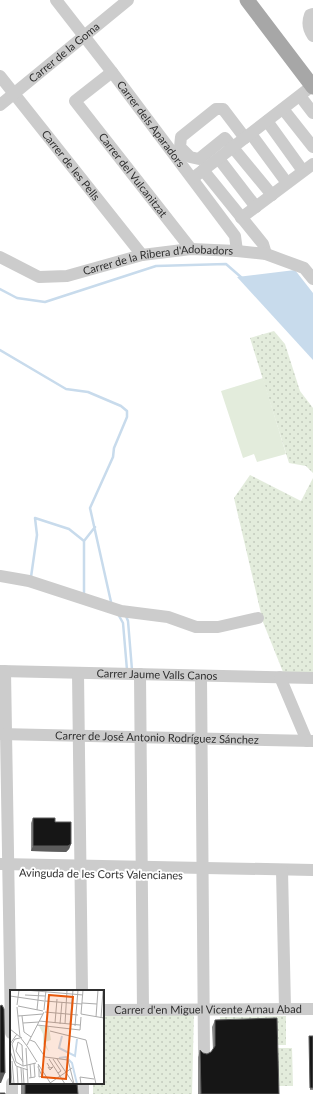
<svg xmlns="http://www.w3.org/2000/svg" width="313" height="1094" viewBox="0 0 313 1094" font-family="Lato,sans-serif">
  <style>
    .grass { fill: url(#grass-dots) }
    .garden { fill: #e3ecdc }
    .water { fill: #c8dbec }
    .lines { fill: none; stroke-linecap: round; stroke-linejoin: round }
    .stream { stroke: #c8dbec; stroke-width: 2.5 }
    .minor { stroke: #ccc; stroke-width: 12 }
    .major { stroke: #a7a7a7; stroke-width: 15 }
    .wall { fill: #8a8a8a }
    .shaded-wall { fill: #5c5c5c }
    .building { fill: #161616; stroke: #5c5c5c }
    .labels { text-anchor: middle; stroke-width: 4; stroke-linejoin: round; paint-order: stroke }
    .street-label { font-size: 11px; fill: #2f2f2f; stroke: #fff }
    .inset-river { fill: none; stroke: #c8dbec; stroke-width: 2 }
    .inset-road { fill: none; stroke: #acacac; stroke-width: 1 }
    .view { fill: #e8590c; fill-opacity: 0.15; stroke: #e8590c; stroke-width: 2 }
    .inset-edge { fill: none; stroke: #2f2f2f; stroke-width: 2 }
  </style>
  <defs>
    <pattern id="grass-dots" width="8" height="8" patternUnits="userSpaceOnUse"><rect width="8" height="8" fill="#e3ecdc"/><path d="M2 2h.1M6 6h.1" fill="none" stroke="#c3cbbd" stroke-width="1.8" stroke-linecap="round"/></pattern>
  </defs>
  <rect width="100%" height="100%" fill="#fff"/>
  <path class="grass" d="M274,331L285,344L300,391L313,408V473L306,466L289,463L250,338Z
    M250,475L301,501L313,478V672H283L263,622L234,498Z
    M194,1012L192,1094H93V1083H103V1013Z
    M286,1016V1045H275L220,1026V1017Z
    M275,1048H292L293,1086H276Z"/>
  <path class="garden" d="M263,378L286,454L257,462L254,454L243,458L221,391Z"/>
  <path class="water" d="M295,270L313,293V360L237,277Z"/>
  <g class="lines">
    <path class="stream" d="M0,289L17,298L45,302L156,266L226,264L242,278
      M0,350L66,389L88,392L121,406L127,411V417L114,448L113,457L90,508L111,602
      M31,577L37,535L35,518L69,529L84,541
      M84,594V541L95,527
      M118,614L123,623L127,670
      M126,616L128,621L132,670"/>
    <g class="minor">
      <path id="s1" d="M56,0L112,72L235,236L237,251"/>
      <path d="M313,14L310,15C307,23 308,29 313,36"/>
      <path id="s2" d="M112,72L75,101L191,249"/>
      <path id="s3" d="M0,76L142,255"/>
      <path d="M300,96L313,113"/>
      <path id="s4" d="M0,105L128,0"/>
      <path d="M283,109L313,147"/>
      <path d="M267,121L303,171"/>
      <path d="M251,134L287,183"/>
      <path d="M245,138L223,109H216L181,137L180,147L190,157L199,159L225,138L272,195"/>
      <path d="M219,159L256,207"/>
      <path d="M203,170L263,244L266,254"/>
      <path d="M193,178L312,86"/>
      <path d="M241,218L313,164"/>
      <path id="s5" d="M0,257L39,277L67,276L142,255L191,249L237,251L266,254L304,268L313,279"/>
      <path d="M0,576L29,581L121,611L168,617L196,627H218L258,618"/>
      <path id="s6" d="M0,671L313,678"/>
      <path d="M5,671L11,1033"/>
      <path d="M78,673L82,991"/>
      <path d="M140,674L143,1010"/>
      <path d="M201,676L204,1053"/>
      <path d="M280,677L307,741"/>
      <path id="s7" d="M0,734L313,741"/>
      <path d="M0,864L313,870"/>
      <path d="M282,870L285,1009"/>
      <path id="s8" d="M103,1010L313,1009"/>
      <path d="M12,1083V1094"/>
      <path d="M83,1083V1094"/>
    </g>
    <path class="major" d="M247,0L313,87"/>
  </g>
  <path class="wall" d="M33,818L55,822L71,844L69,849L66,852L31,851V823Z
    M215,1020L279,1094H198V1057L200,1050L203,1053L207,1054L211,1052L213,1050L212,1027Z
    M309,1036L313,1090H310L309,1038Z
    M21,1083H77L78,1094H21Z"/>
  <path class="shaded-wall" d="M71,844L69,849L66,852L31,851L33,846Z
    M0,1073H5L1,1083H0Z"/>
  <path class="building" d="M33,818H55V822H71V844L68,846H33Z
    M2,1005L4,1009L5,1073H0V1006Z
    M277,1018L279,1094H201L200,1050L203,1053L207,1054L211,1052L215,1046V1020Z
    M309,1036H313V1088H310Z
    M25,1083H77L78,1094H25Z
    M0,1093H5V1094H0Z"/>
  <g class="labels">
    <g class="street-label">
      <text dy="4" stroke="none"><textPath href="#s4" startOffset="83">Carrer de la Goma</textPath></text>
      <text dy="4" stroke="none"><textPath href="#s1" startOffset="156">Carrer dels Aparadors</textPath></text>
      <text dy="4" stroke="none"><textPath href="#s3" startOffset="114">Carrer de les Pells</textPath></text>
      <text dy="4" stroke="none"><textPath href="#s2" startOffset="141">Carrer del Vulcanitzat</textPath></text>
      <text dy="4" stroke="none"><textPath href="#s5" startOffset="165">Carrer de la Ribera d'Adobadors</textPath></text>
      <text dy="4" stroke="none"><textPath href="#s6" startOffset="157">Carrer Jaume Valls Canos</textPath></text>
      <text dy="4" stroke="none"><textPath href="#s7" startOffset="157">Carrer de José Antonio Rodríguez Sánchez</textPath></text>
      <text transform="translate(101 874) rotate(1)" y="4">Avinguda de les Corts Valencianes</text>
      <text dy="4" stroke="none"><textPath href="#s8" startOffset="105">Carrer d'en Miguel Vicente Arnau Abad</textPath></text>
    </g>
  </g>
  <g transform="translate(10 990)">
    <rect width="94" height="94" fill="#fff"/>
    <path d="M29,36L39,37L41,50L35,52L39,62L33,54V44Z" fill="#e3ecdc"/>
    <path class="inset-river" d="M52,46L49,58L65,66L67,49M49,68L56,67L62,73L67,94"/>
    <path class="inset-road" d="M15,0L73,5M15,5L35,6M0,6L34,11M35,11L72,14M72,13L87,14M7,15L9,0M8,16L33,21M7,17L10,47M27,20L29,0M34,20L36,0M35,22L68,25M71,24L94,28M71,24L73,0M8,26L33,24M12,26L14,42L21,47M86,27L88,0M91,28L93,1M29,31L70,35M13,33L29,32M45,33L47,9M50,34L52,12M55,34L57,0M60,34L63,0M27,35L70,40L71,27M65,36L68,0M0,39L10,47M40,41L76,50L86,94M10,48L5,49L2,54L6,72L13,76L26,73M12,48L10,47L17,56M20,50L25,52L35,67L58,70L64,94M0,54L7,44M17,55L34,22M17,56L27,72M16,58L18,94M0,61L6,76L18,80M0,67L2,94M39,69L55,94M43,69L51,81L48,83M47,69L63,93M2,71L4,94M13,72L6,61L8,52L12,55L13,76M37,73L40,78L43,77L40,80L38,77M20,74L21,88M28,74L41,94M7,77L8,94M11,78L12,94M13,79L14,94M29,79L32,86L29,87V79L28,77L29,75M19,88L25,87L24,73M40,93L62,78M71,94L70,87L84,89"/>
    <path class="view" d="M39,5L63,7L56,89L32,87Z"/>
    <rect width="94" height="94" class="inset-edge"/>
  </g>
</svg>
